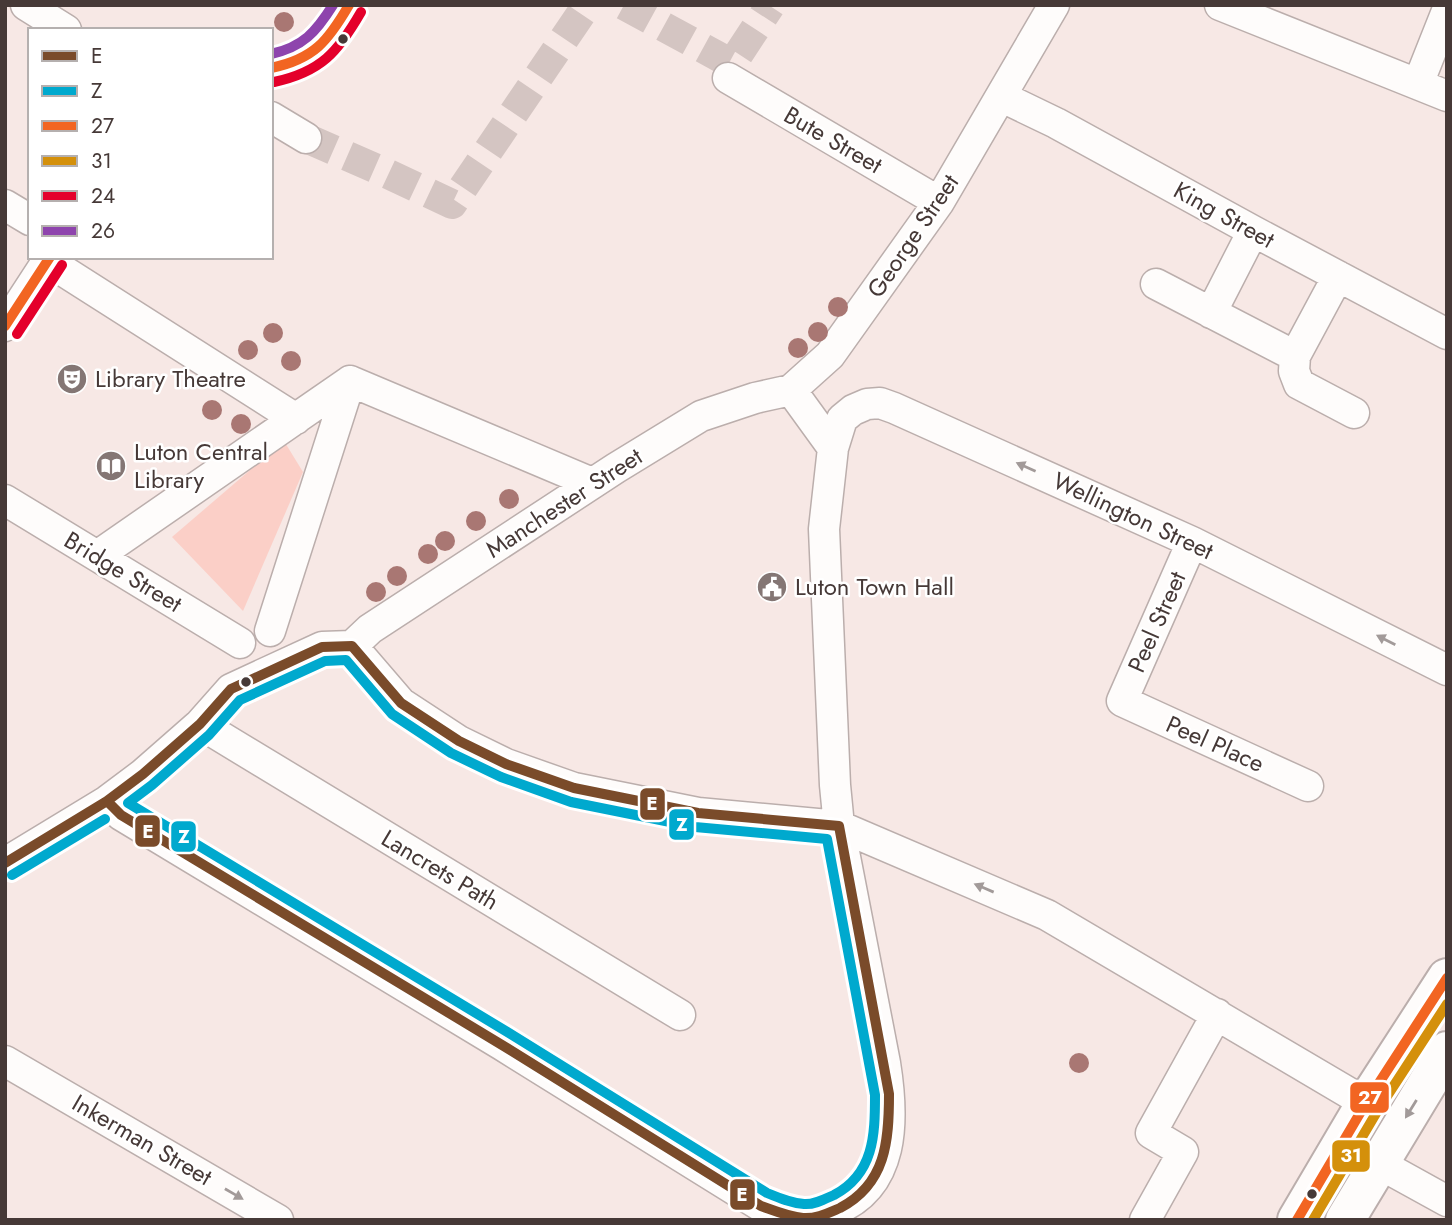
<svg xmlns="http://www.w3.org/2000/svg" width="1452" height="1225" viewBox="0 0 1452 1225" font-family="Jost,sans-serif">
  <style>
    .green { fill: #fbcfc7 }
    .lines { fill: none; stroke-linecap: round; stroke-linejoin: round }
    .minor-tunnel { stroke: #d4c5c2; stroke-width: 30; stroke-dasharray: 30 15; stroke-linecap: butt }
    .minor-casing { stroke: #bbaeac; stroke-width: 33 }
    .highway-casing { stroke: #bbaeac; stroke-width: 42 }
    .minor { stroke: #fefcfb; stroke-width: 30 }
    .highway { stroke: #fefcfb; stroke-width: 38 }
    .bus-1-casing { stroke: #fff; stroke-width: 16 }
    .bus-2-casing { stroke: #fff; stroke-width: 16 }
    .bus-3-casing { stroke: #fff; stroke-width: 16 }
    .bus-4-casing { stroke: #fff; stroke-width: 16 }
    .bus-5-casing { stroke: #fff; stroke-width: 16 }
    .bus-6-casing { stroke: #fff; stroke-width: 16 }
    .bus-1 { stroke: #7a4b2a; stroke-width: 10 }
    .bus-2 { stroke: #00a9ce; stroke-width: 10 }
    .bus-3 { stroke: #f26522; stroke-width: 10 }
    .bus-4 { stroke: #d4900b; stroke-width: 10 }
    .bus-5 { stroke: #e4002b; stroke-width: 10 }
    .bus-6 { stroke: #8e44ad; stroke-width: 10 }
    .tree { fill: #a97773 }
    .oneway { fill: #a29a99 }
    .bus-dot { fill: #463937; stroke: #fff; stroke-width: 2.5 }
    .labels { text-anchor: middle; stroke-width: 5; stroke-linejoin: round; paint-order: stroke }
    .street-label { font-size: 24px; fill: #463937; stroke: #fff }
    .poi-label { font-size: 24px; fill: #463937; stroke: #fff; text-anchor: start }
    .line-badge { stroke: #fff; stroke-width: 2.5 }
    .badge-label { font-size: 19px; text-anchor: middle; font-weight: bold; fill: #fff }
  </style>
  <rect width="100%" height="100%" fill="#f7e8e5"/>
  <path class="green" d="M284,441L303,472L243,611L172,537Z"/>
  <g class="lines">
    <path class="minor-tunnel" d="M624,5L732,64L770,6
      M306,138L386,173L452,204L587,5"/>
    <g class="minor-casing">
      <path id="minor" d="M26,5L66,30
        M1220,5L1447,96
        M271,68C282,66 294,63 304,58C324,47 338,24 349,5
        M728,78L939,202
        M1418,84L1447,11
        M1002,97L1056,123L1253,231L1447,334
        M271,117L306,138
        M5,205L30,220
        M48,261L296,419
        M1338,276L1295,356L1294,371L1299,384L1354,413
        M1156,284L1295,356
        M1211,313L1253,231
        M5,326L50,257
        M350,381L592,483
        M791,390L833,448
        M5,500L240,643
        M1192,542L1122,701L1308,786
        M97,556L350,381
        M270,631L350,381
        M352,646L401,703L459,741L506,764L574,788L698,813L839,826L1047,915L1366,1103
        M352,646L370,629L616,468L701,416L755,398L791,390L830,355L939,202L1054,5
        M200,724L680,1015
        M107,801L121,815L502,1045L761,1206C775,1211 798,1221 813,1219C819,1218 827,1213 833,1211C896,1187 894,1119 885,1063L839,826L835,785L824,529L833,448L842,419L853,410L867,404L880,403L894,408L1192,542L1447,670
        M5,863L107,801L143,774L200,724L231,689L322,647L352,646
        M5,1061L278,1220
        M1378,1163L1447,1201
        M1145,1220L1183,1152L1151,1133L1217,1014"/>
    </g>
    <g class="highway-casing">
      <path id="highway" d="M1297,1220L1366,1103L1447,978
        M1345,1220L1447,1051"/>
    </g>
    <use href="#minor" class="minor"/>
    <use href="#highway" class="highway"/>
    <g class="bus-1-casing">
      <path id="bus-1" d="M352,646L401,703L459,741L506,764L574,788L698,813L839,826L889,1094C889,1141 886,1184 840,1208C828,1213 816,1219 803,1218C789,1217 775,1211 761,1206L502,1045L121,815L107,801L143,774L200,724L231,689L322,647Z
        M5,863L107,801"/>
    </g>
    <g class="bus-2-casing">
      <path id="bus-2" d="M346,660L392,714L451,753L501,777L571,802L695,827L827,839L875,1095C875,1135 874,1174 834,1195C825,1199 814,1205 804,1204C791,1203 779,1198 767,1193L509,1033L128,803L152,785L209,735L240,700L325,661Z
        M12,875L105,819"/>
    </g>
    <g class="bus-3-casing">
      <path id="bus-3" d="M271,68C314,59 328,41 349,5
        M5,326L50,257
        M1297,1220L1366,1103L1447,978"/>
    </g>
    <g class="bus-4-casing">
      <path id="bus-4" d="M1313,1220L1378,1110L1447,1004"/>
    </g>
    <g class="bus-5-casing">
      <path id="bus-5" d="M274,82C321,72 338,52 361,12
        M17,334L62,265"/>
    </g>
    <g class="bus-6-casing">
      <path id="bus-6" d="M271,54C303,47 316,32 333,5"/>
    </g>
    <use href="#bus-1" class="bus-1"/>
    <use href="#bus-2" class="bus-2"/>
    <use href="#bus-3" class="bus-3"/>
    <use href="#bus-4" class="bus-4"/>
    <use href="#bus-5" class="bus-5"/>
    <use href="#bus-6" class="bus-6"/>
  </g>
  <g class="tree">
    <circle cx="284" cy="22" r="10"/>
    <circle cx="838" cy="307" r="10"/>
    <circle cx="818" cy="332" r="10"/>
    <circle cx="273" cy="333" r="10"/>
    <circle cx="798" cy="348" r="10"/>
    <circle cx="248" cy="350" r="10"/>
    <circle cx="291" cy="361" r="10"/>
    <circle cx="212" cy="410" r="10"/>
    <circle cx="241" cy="424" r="10"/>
    <circle cx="509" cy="499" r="10"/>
    <circle cx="476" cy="521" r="10"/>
    <circle cx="445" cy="541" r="10"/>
    <circle cx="428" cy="554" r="10"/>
    <circle cx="397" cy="576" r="10"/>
    <circle cx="376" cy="592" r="10"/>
    <circle cx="1079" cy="1063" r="10"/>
  </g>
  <defs><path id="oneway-solid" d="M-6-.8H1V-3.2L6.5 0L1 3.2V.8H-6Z" transform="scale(1.75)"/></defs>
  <g class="oneway">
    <use href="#oneway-solid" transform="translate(1026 467) rotate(-156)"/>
    <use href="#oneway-solid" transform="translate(1386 640) rotate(-153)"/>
    <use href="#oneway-solid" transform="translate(984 888) rotate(-157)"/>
    <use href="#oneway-solid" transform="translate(1411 1109) rotate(122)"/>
    <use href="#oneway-solid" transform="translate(234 1194) rotate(30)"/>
  </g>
  <defs>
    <g id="theatre-disc" transform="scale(1.575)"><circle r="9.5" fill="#847674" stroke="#fff"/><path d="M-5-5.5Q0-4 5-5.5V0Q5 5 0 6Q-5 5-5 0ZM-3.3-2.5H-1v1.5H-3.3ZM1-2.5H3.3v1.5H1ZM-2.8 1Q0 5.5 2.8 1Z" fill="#fff"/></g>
    <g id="library-disc" transform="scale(1.575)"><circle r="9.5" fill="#847674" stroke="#fff"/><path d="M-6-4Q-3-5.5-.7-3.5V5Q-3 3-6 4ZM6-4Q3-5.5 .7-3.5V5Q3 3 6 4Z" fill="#fff"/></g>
    <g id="civic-disc" transform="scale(1.575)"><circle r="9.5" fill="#847674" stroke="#fff"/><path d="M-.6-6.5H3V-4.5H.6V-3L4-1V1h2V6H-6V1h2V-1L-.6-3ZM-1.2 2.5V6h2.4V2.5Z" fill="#fff"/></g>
  </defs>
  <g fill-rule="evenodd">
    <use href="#theatre-disc" x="72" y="379"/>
    <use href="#library-disc" x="111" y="466"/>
    <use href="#civic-disc" x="772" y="587"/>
  </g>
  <g class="bus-dot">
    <circle cx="343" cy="39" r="6"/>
    <circle cx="246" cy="682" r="6"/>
    <circle cx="1312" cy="1194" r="6"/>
  </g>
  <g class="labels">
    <g class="street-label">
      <text transform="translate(833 140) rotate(30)" y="8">Bute Street</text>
      <text transform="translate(1224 215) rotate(29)" y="8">King Street</text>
      <text transform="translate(913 236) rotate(-56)" y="8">George Street</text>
      <text transform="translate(564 503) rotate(-33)" y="8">Manchester Street</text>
      <text transform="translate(1133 516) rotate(25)" y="8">Wellington Street</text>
      <text transform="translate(123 572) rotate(31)" y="8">Bridge Street</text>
      <text transform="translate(1157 622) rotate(-66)" y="8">Peel Street</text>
      <text transform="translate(1215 744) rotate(24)" y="8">Peel Place</text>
      <text transform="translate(440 870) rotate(31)" y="8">Lancrets Path</text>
      <text transform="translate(142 1140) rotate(30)" y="8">Inkerman Street</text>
    </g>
    <g class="poi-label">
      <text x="95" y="387">Library Theatre</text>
      <text x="134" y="460">Luton Central<tspan x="134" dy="28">Library</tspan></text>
      <text x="795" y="595">Luton Town Hall</text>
    </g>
  </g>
  <g class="line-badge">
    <rect x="639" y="787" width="27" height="34" rx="7" fill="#7a4b2a"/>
    <rect x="668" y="808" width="27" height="33" rx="7" fill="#00a9ce"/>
    <rect x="134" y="814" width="27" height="34" rx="7" fill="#7a4b2a"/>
    <rect x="170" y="820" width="27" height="33" rx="7" fill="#00a9ce"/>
    <rect x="1349" y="1081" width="41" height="33" rx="7" fill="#f26522"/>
    <rect x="1331" y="1139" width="40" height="34" rx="7" fill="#d4900b"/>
    <rect x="729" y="1178" width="27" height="33" rx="7" fill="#7a4b2a"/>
  </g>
  <g class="badge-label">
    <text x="652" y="810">E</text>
    <text x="682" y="831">Z</text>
    <text x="148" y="838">E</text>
    <text x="184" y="843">Z</text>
    <text x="1370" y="1104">27</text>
    <text x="1351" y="1162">31</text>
    <text x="742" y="1201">E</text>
  </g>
  <rect width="1452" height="1225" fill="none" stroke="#463937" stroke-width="14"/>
  <rect x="28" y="28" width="245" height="231" fill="#ffffff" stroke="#b5b0af" stroke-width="2"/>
  <rect x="42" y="51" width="35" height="10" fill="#7a4b2a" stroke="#b5b0af" stroke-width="2"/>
  <text x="91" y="63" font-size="21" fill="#463937">E</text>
  <rect x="42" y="86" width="35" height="10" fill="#00a9ce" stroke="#b5b0af" stroke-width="2"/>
  <text x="91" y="98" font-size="21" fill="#463937">Z</text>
  <rect x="42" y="121" width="35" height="10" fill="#f26522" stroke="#b5b0af" stroke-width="2"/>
  <text x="91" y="133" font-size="21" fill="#463937">27</text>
  <rect x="42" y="156" width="35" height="10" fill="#d4900b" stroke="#b5b0af" stroke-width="2"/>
  <text x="91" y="168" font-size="21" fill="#463937">31</text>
  <rect x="42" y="191" width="35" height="10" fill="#e4002b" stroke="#b5b0af" stroke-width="2"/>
  <text x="91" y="203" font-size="21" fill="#463937">24</text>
  <rect x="42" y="226" width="35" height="10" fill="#8e44ad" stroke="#b5b0af" stroke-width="2"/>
  <text x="91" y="238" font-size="21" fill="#463937">26</text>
</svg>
